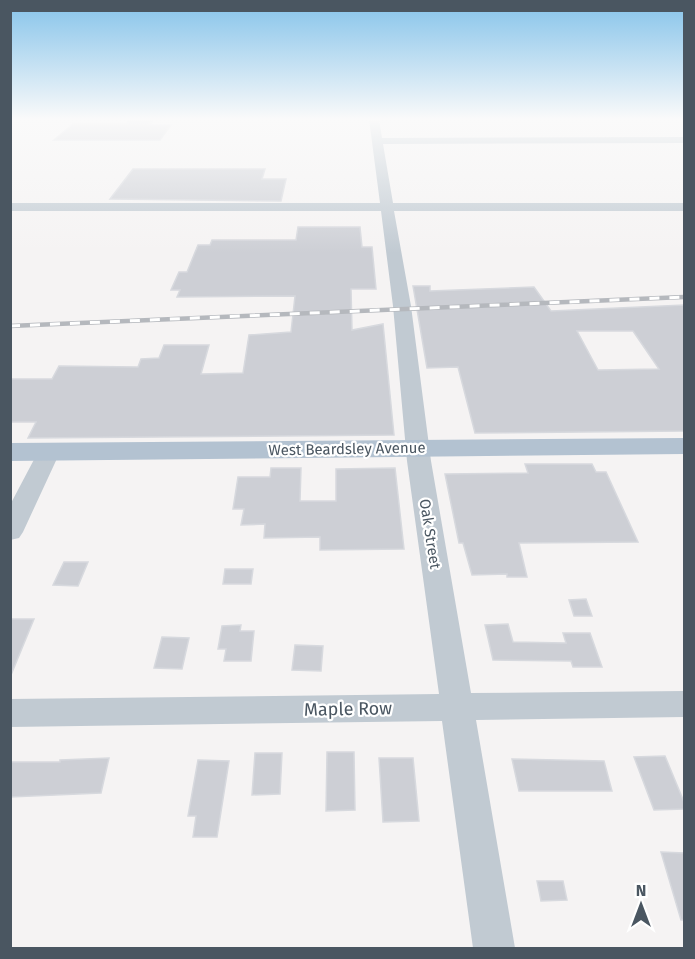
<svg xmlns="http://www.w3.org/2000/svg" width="695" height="959" viewBox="0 0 695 959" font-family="'Fira Sans',sans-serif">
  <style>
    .building { fill: #cdcfd5; stroke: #d7d9de; stroke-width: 1.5; fill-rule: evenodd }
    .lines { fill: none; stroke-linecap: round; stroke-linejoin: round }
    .minor { fill: #c1cad2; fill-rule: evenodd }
    .major { fill: #b3c2d1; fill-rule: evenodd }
    .rail-casing { stroke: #b5b8bd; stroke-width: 4.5 }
    .rail { stroke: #fff; stroke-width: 3; stroke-dasharray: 10; stroke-linecap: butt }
    .labels { text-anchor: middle; stroke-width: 4.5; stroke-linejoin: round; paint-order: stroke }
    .street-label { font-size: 15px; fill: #4a5661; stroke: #fff }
    .near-street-label { font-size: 18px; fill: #4a5661; stroke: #fff }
  </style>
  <rect width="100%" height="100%" fill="#f5f3f3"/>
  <path class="building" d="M130,119H154L149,125H171L160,140H54L73,124H126Z
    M133,169H265L262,179H286L281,201L110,199Z
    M298,227H360L362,247H372L376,289H351L352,330L383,324L394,435L28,438L36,422H10V379H52L59,366L138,367L141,359L159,358L164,345H209L201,374L243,373L249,335L291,332L295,296L177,297L180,290H171L179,272H187L198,245H210L212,240H296Z
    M413,286H430V291L534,287L551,311L684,305V431L475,433L458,367L427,368ZM577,331H633L659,369L598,370Z
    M525,464H592L596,472H606L638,542L519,543L527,577H507V574L472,575L463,543H459L445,474L528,473Z
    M271,468H301L300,501H336V469L395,468L404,549L320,550V537L264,538L265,524L241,525L244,509H233L238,477H270Z
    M64,562H88L78,586L53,585Z
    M225,569H253L251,584H223Z
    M586,599L592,616H574L569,600Z
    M10,619H34L11,675H10Z
    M508,624L513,642L566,643L563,633H590L602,667H573L571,661L493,660L485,625Z
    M241,625L240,631H254L251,661H224L226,649H218L222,626Z
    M162,637L189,638L182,669L154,668Z
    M295,645L323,646L321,671L292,670Z
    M327,752H354L355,810L326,811Z
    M255,753H282L280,794L252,795Z
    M665,756L684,802V809L654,810L634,757Z
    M109,758L101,793L10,797V762H60V760Z
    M379,758H413L419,821L383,822Z
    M512,759L604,761L612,791H519Z
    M198,760L229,761L217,837H193L196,816H188Z
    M661,852L684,853V920H681Z
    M537,881H563L567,900L541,901Z"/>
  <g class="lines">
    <path class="minor" d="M369,119H379L382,138L684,137V143L383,144L393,203H684V211H394L411,306L431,461L471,693L684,691V717L476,720L515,948H473L442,721L10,727V699L439,694L407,461L393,306L381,211H10V203H380Z
      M49,445L57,447L60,452L23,532L19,538L10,540V505L38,452L41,447Z"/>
    <path class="major" d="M684,438V454L10,461V443Z"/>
    <g class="rail-casing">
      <path id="rail" d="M10,326L684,297"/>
    </g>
    <use href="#rail" class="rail"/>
  </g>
  <linearGradient id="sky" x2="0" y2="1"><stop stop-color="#85c3ea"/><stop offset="0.47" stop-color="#fafafa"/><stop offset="1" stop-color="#fafafa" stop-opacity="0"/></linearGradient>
  <rect width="695" height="253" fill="url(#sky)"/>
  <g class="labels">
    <g class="street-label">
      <text transform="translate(347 449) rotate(-1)" y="5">West Beardsley Avenue</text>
      <text transform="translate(430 534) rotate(81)" y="5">Oak Street</text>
    </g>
    <g class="near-street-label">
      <text transform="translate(348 709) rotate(-1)" y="6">Maple Row</text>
    </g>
  </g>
  <rect width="695" height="959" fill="none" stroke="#4a5661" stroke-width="24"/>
  <g transform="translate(641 905)" stroke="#ffffff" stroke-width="4.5" paint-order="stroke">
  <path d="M0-4.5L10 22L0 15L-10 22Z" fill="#4a5661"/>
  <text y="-9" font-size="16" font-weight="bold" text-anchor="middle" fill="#4a5661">N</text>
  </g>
</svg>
